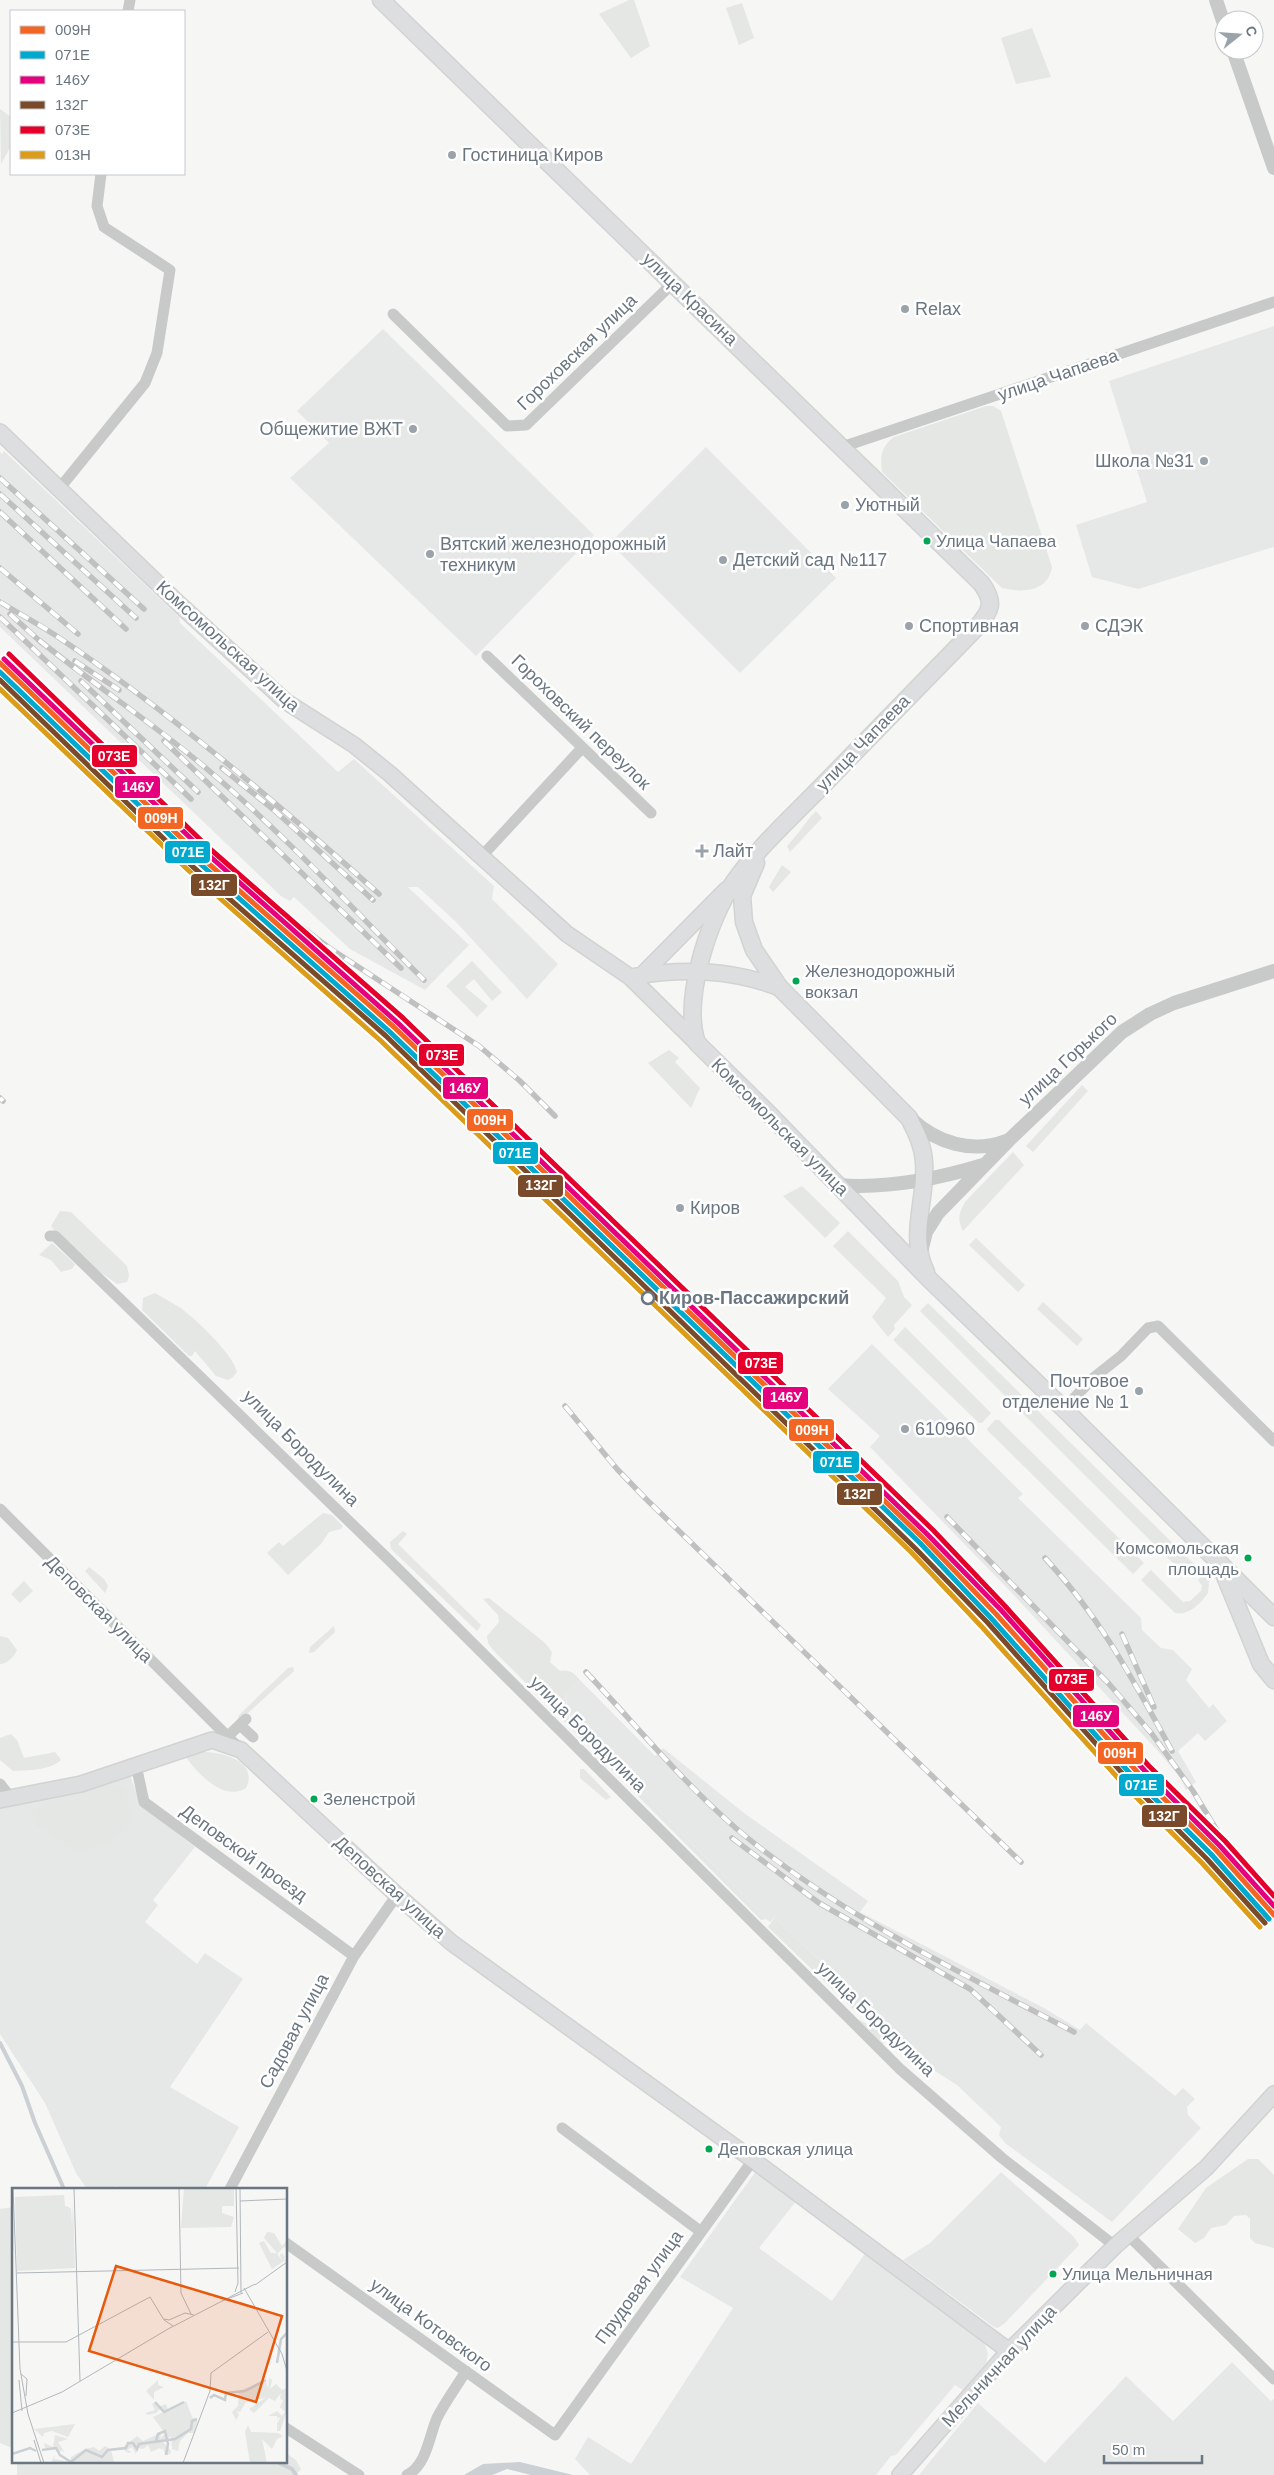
<svg xmlns="http://www.w3.org/2000/svg" width="1274" height="2475" viewBox="0 0 1274 2475" font-family="Arial,sans-serif">
  <style>
    .built { fill: #e6e7e7 }
    .green { fill: #e4e7e3 }
    .water { fill: #cad0d3 }
    .lines { fill: none; stroke-linecap: round; stroke-linejoin: round }
    .stream { stroke: #cad0d3; stroke-width: 4 }
    .secondary-casing { stroke: #d2d2d2; stroke-width: 18 }
    .primary-casing { stroke: #d2d3d3; stroke-width: 19 }
    .minor { stroke: #c8caca; stroke-width: 11 }
    .tertiary { stroke: #c8caca; stroke-width: 14 }
    .secondary { stroke: #dddedf; stroke-width: 15 }
    .primary { stroke: #dddedf; stroke-width: 16 }
    .rail-casing { stroke: #bfc0c0; stroke-width: 5.5 }
    .rail { stroke: #fff; stroke-width: 4; stroke-dasharray: 11; stroke-linecap: butt }
    .rail-1-casing { stroke: #fff; stroke-width: 9 }
    .rail-2-casing { stroke: #fff; stroke-width: 9 }
    .rail-3-casing { stroke: #fff; stroke-width: 9 }
    .rail-4-casing { stroke: #fff; stroke-width: 9 }
    .rail-5-casing { stroke: #fff; stroke-width: 9 }
    .rail-6-casing { stroke: #fff; stroke-width: 9 }
    .rail-1 { stroke: #f26522; stroke-width: 5 }
    .rail-2 { stroke: #00a9ce; stroke-width: 5 }
    .rail-3 { stroke: #e5007d; stroke-width: 5 }
    .rail-4 { stroke: #7a4b2a; stroke-width: 5 }
    .rail-5 { stroke: #e4002b; stroke-width: 5 }
    .rail-6 { stroke: #db9c1a; stroke-width: 5 }
    .poi-dot { fill: #9ba3aa; stroke: #fff; stroke-width: 2 }
    .bus-dot { fill: #00a651; stroke: #fff; stroke-width: 2 }
    .stop-dot { fill: #fff; stroke: #6a7681; stroke-width: 2.5 }
    .labels { text-anchor: middle; stroke-width: 5; stroke-linejoin: round; paint-order: stroke }
    .bus-label { font-size: 17px; fill: #6a7681; stroke: #fff; text-anchor: start }
    .poi-label { font-size: 18px; fill: #6a7681; stroke: #fff; text-anchor: start }
    .street-label { font-size: 18px; fill: #6a7681; stroke: #fff }
    .stop-label { font-size: 18px; font-weight: bold; fill: #6a7681; stroke: #fff; text-anchor: start }
    .inset-river { fill: none; stroke: #cad0d3; stroke-width: 2.5 }
    .inset-road { fill: none; stroke: #b1b7bc; stroke-width: 1 }
    .view { fill: #e8590c; fill-opacity: 0.15; stroke: #e8590c; stroke-width: 2.5 }
    .inset-edge { fill: none; stroke: #6a7681; stroke-width: 2.5 }
    .line-badge { stroke: #fff; stroke-width: 2 }
    .badge-label { font-size: 14px; text-anchor: middle; font-weight: bold; fill: #fff }
  </style>
  <rect width="100%" height="100%" fill="#f6f6f5"/>
  <path class="built" d="M1274,326V547L1138,589L1092,577L1076,525L1147,502L1109,381Z
    M383,329L594,535L476,656L290,478L329,443L297,411Z
    M706,447L836,578L740,673L610,543Z
    M4,451L179,617L180,623L338,772L354,759L494,886L492,899L558,964L527,999L456,922L418,887H408L469,945L425,990L350,949L294,897L290,901L281,896L0,627V452L2,454Z
    M872,1344L1023,1494L1018,1498L1141,1618L1142,1630L1161,1648L1173,1650L1192,1669L1186,1680L1209,1708L1213,1704L1227,1721L1205,1741L1198,1733L1178,1751L1196,1782L1186,1790L1179,1776L1157,1750L1011,1592L870,1447L880,1436L828,1389Z
    M580,1680L655,1756L663,1748L744,1813L868,1901L860,1912L1044,2008L1080,2030L1086,2023L1175,2096L1183,2088L1195,2099L1187,2107L1188,2115L1201,2128L1112,2222L1005,2143L999,2135L1001,2127L957,2085L927,2066L775,1917L770,1922L766,1919L571,1721L565,1695Z
    M129,1772L141,1806L195,1847L153,1900L158,1905L145,1922L197,1964L205,1953L243,1979L170,2087L239,2127L205,2189H122L116,2186L114,2189H87L76,2173L45,2103L0,2034V1807Z
    M756,2171L797,2200L759,2248L832,2301L866,2252L983,2339L988,2354L986,2363L963,2390L955,2385L896,2455L891,2456L876,2475H590L575,2459L588,2437L631,2464L733,2308L680,2277Z
    M1001,2172L1074,2237L1079,2245L1005,2323L998,2328L994,2327L903,2260L930,2243Z
    M1232,2362L1271,2401L1274,2399V2475H919L978,2403L1045,2463L1126,2376L1173,2421Z"/>
  <path class="green" d="M629,0H634L650,46L631,58L599,14Z
    M742,3L754,38L739,45L726,8Z
    M1032,28L1051,77L1016,84L1001,38Z
    M0,109L11,117V146L1,164Z
    M986,406H993L1001,411L1052,567C1048,592 1023,593 1002,588L882,472C880,456 881,447 894,437Z
    M816,811L822,818L790,852L787,846C798,835 804,823 816,811Z
    M782,865L791,872L773,892L769,887Z
    M472,961L502,992L492,1001L474,979L465,987L488,1006L477,1017L446,986Z
    M669,1050L679,1058L675,1062L700,1088L691,1108L648,1063Z
    M1082,1085L1088,1091L1033,1152L1026,1146Z
    M1013,1152L1024,1165L963,1231C957,1219 959,1213 965,1202Z
    M802,1186L840,1223L825,1238L783,1196Z
    M60,1211L71,1212L127,1266L129,1276L127,1282L117,1284L93,1267L55,1231L51,1226Z
    M848,1231L898,1281L904,1297L912,1305L894,1325L895,1329L888,1337L872,1317L886,1298L833,1246Z
    M976,1238L1025,1285L1018,1292L969,1245Z
    M52,1243L75,1264L72,1269L61,1272L51,1260L39,1255Z
    M155,1293C163,1298 171,1302 179,1307C195,1318 233,1354 237,1372L233,1377L228,1380L216,1376L195,1351L192,1356H189L142,1310L143,1298Z
    M1043,1302L1083,1339L1077,1346L1037,1309Z
    M928,1303L1197,1567L1190,1576H1186L920,1311Z
    M905,1327L991,1413L982,1423H979L893,1340Z
    M995,1420H999L1144,1563L1133,1574L988,1431L987,1429Z
    M323,1513L332,1515L343,1526L341,1529L329,1532L321,1544L288,1575L267,1553L279,1542L283,1546Z
    M403,1531L407,1534L398,1544L481,1625L477,1631L391,1549L390,1542Z
    M89,1567L104,1579L108,1586L105,1593L85,1571Z
    M1151,1570L1183,1602L1190,1601L1201,1591L1202,1586L1198,1580L1204,1574L1209,1582L1208,1593C1201,1603 1189,1616 1175,1613L1141,1580Z
    M24,1581L33,1591L20,1603L11,1594Z
    M489,1598L545,1643L552,1652L550,1662L560,1671C570,1670 573,1672 580,1680L565,1695L569,1719L766,1919L761,1920L493,1650L488,1643L487,1636L499,1622L498,1615L483,1599Z
    M334,1626L335,1632L314,1652L309,1653L310,1647Z
    M0,1636L8,1638L17,1650C14,1657 8,1663 0,1664Z
    M293,1667L294,1671L236,1724L239,1715L288,1668Z
    M11,1734L17,1740L24,1758L55,1752L61,1760C49,1771 27,1770 13,1771L0,1760V1738Z
    M203,1752C222,1752 259,1761 246,1788C224,1802 197,1773 185,1756Z
    M580,1769H584L611,1797L606,1800L580,1778Z
    M110,1785C119,1785 122,1787 127,1794L126,1804L133,1811C128,1839 102,1845 78,1853L47,1830L37,1827L33,1812L43,1803Z
    M775,1917L888,2028L855,2011L768,1927Z
    M858,2019L889,2037L883,2044Z
    M1248,2159H1258L1274,2175V2248L1255,2243L1250,2238V2219L1246,2215L1234,2216L1226,2225L1211,2228L1204,2238L1195,2243L1178,2229L1206,2188Z
    M14,2207V2449L0,2443V2209Z
    M286,2453L296,2460L301,2469L296,2475H17V2461H286Z"/>
  <path class="water" d="M520,2462L573,2475H531L507,2469L492,2475H464L483,2464Z"/>
  <g class="lines">
    <path class="stream" d="M0,2043L22,2086L35,2123L64,2189
      M275,2461L292,2469L296,2475"/>
    <g class="secondary-casing">
      <path id="secondary" d="M0,432L179,604L285,701L354,745L390,774L567,934L630,977L697,1043
        M642,975L726,890
        M630,977C682,968 731,969 780,988
        M0,1800L81,1784L212,1740L241,1750L397,1895L452,1943L753,2160L1009,2351
        M900,2475L1009,2351L1115,2246L1206,2168L1274,2094"/>
    </g>
    <g class="primary-casing">
      <path id="primary" d="M381,0L981,583C995,602 992,610 976,628C925,680 874,732 823,785C793,816 759,846 734,882C709,918 682,1000 697,1043L772,1117L929,1279L1064,1409L1274,1617
        M756,863L742,896L744,922L754,950L780,988L909,1118C916,1132 923,1145 924,1162C927,1199 908,1236 926,1272
        M1222,1569L1261,1664L1274,1680"/>
    </g>
    <path class="minor" d="M128,11L130,0
      M393,314L507,426L526,425L673,283
      M842,447L1274,302
      M59,489L145,383L157,353L170,270L104,227L97,206L101,174
      M487,656L651,813
      M482,856L582,748
      M50,1236H55L390,1561L900,2069L1002,2158L1115,2246
      M1064,1409L1092,1379L1121,1356L1148,1328L1158,1326L1274,1441
      M0,1509L238,1747
      M240,1725L253,1737
      M227,1737L246,1719
      M136,1765L144,1802L354,1956
      M0,1784L11,1798
      M562,2128L700,2231
      M230,2189L354,1956L397,1895
      M1128,2235L1274,2379
      M286,2243L555,2435L753,2160
      M286,2428L359,2475
      M407,2475C427,2465 429,2436 437,2418C445,2402 457,2386 466,2371"/>
    <path class="tertiary" d="M1216,0L1224,24
      M1233,50L1274,168
      M911,1119C937,1143 972,1154 1006,1141
      M838,1185C886,1189 937,1179 983,1165
      M922,1248L926,1232L938,1213L1009,1140L1122,1032L1150,1014L1174,1003L1274,971"/>
    <use href="#secondary" class="secondary"/>
    <use href="#primary" class="primary"/>
    <g class="rail-casing">
      <path id="rail" d="M0,478L144,609
        M0,494L136,618
        M0,512L126,629
        M0,568L78,634
        M0,602C18,613 37,623 55,635C170,712 276,802 379,894
        M10,614L43,644
        M0,617L191,799
        M39,640C94,685 153,723 207,769C284,834 353,909 424,980
        M75,661L119,690
        M81,681L198,792
        M164,741L401,968
        M222,768L274,810L373,900
        M274,906L328,947L479,1046L520,1081L555,1116
        M0,1098L3,1101
        M565,1406L617,1469L646,1499L1021,1862
        M947,1517L1110,1685L1152,1734L1193,1791L1238,1865L1274,1913
        M1045,1558C1101,1618 1133,1680 1172,1751
        M1122,1634L1154,1707
        M586,1672C636,1725 683,1783 738,1830C839,1915 958,1971 1074,2032
        M732,1838L819,1903L970,1989L1041,2055"/>
    </g>
    <use href="#rail" class="rail"/>
    <g class="rail-1-casing">
      <path id="rail-1" d="M0,663L201,857L394,1027L924,1539L996,1614L1140,1775L1216,1850L1274,1915"/>
    </g>
    <g class="rail-2-casing">
      <path id="rail-2" d="M0,672L197,861L390,1032L920,1543L991,1618L1135,1779L1211,1854L1269,1919"/>
    </g>
    <g class="rail-3-casing">
      <path id="rail-3" d="M4,659L205,852L398,1023L928,1535L1001,1610L1145,1771L1220,1846L1274,1906"/>
    </g>
    <g class="rail-4-casing">
      <path id="rail-4" d="M0,680L192,866L386,1036L915,1548L987,1622L1131,1783L1207,1859L1265,1923"/>
    </g>
    <g class="rail-5-casing">
      <path id="rail-5" d="M9,654L209,848L403,1018L933,1530L1005,1606L1149,1766L1225,1841L1274,1896"/>
    </g>
    <g class="rail-6-casing">
      <path id="rail-6" d="M0,689L188,870L381,1041L911,1552L982,1627L1126,1787L1202,1863L1260,1927"/>
    </g>
    <use href="#rail-1" class="rail-1"/>
    <use href="#rail-2" class="rail-2"/>
    <use href="#rail-3" class="rail-3"/>
    <use href="#rail-4" class="rail-4"/>
    <use href="#rail-5" class="rail-5"/>
    <use href="#rail-6" class="rail-6"/>
  </g>
  <g class="poi-dot">
    <circle cx="452" cy="155" r="5"/>
    <circle cx="905" cy="309" r="5"/>
    <circle cx="413" cy="429" r="5"/>
    <circle cx="1204" cy="461" r="5"/>
    <circle cx="845" cy="505" r="5"/>
    <circle cx="430" cy="554" r="5"/>
    <circle cx="723" cy="560" r="5"/>
    <circle cx="909" cy="626" r="5"/>
    <circle cx="1085" cy="626" r="5"/>
    <path d="M699.5 843.5h5v5h5v5h-5v5h-5v-5h-5v-5h5z"/>
    <circle cx="680" cy="1208" r="5"/>
    <circle cx="1139" cy="1391" r="5"/>
    <circle cx="905" cy="1429" r="5"/>
  </g>
  <g class="bus-dot">
    <circle cx="927" cy="541" r="4.5"/>
    <circle cx="796" cy="981" r="4.5"/>
    <circle cx="1248" cy="1558" r="4.5"/>
    <circle cx="314" cy="1799" r="4.5"/>
    <circle cx="709" cy="2149" r="4.5"/>
    <circle cx="1053" cy="2274" r="4.5"/>
  </g>
  <circle class="stop-dot" cx="648" cy="1298" r="6"/>
  <g class="labels">
    <g class="bus-label">
      <text x="936" y="547">Улица Чапаева</text>
      <text x="805" y="977">Железнодорожный<tspan x="805" dy="21">вокзал</tspan></text>
      <text x="1239" y="1554" text-anchor="end">Комсомольская<tspan x="1239" dy="21">площадь</tspan></text>
      <text x="323" y="1805">Зеленстрой</text>
      <text x="718" y="2155">Деповская улица</text>
      <text x="1062" y="2280">Улица Мельничная</text>
    </g>
    <g class="poi-label">
      <text x="462" y="161">Гостиница Киров</text>
      <text x="915" y="315">Relax</text>
      <text x="403" y="435" text-anchor="end">Общежитие ВЖТ</text>
      <text x="1194" y="467" text-anchor="end">Школа №31</text>
      <text x="855" y="511">Уютный</text>
      <text x="440" y="550">Вятский железнодорожный<tspan x="440" dy="21">техникум</tspan></text>
      <text x="733" y="566">Детский сад №117</text>
      <text x="919" y="632">Спортивная</text>
      <text x="1095" y="632">СДЭК</text>
      <text x="713" y="857">Лайт</text>
      <text x="690" y="1214">Киров</text>
      <text x="1129" y="1387" text-anchor="end">Почтовое<tspan x="1129" dy="21">отделение № 1</tspan></text>
      <text x="915" y="1435">610960</text>
    </g>
    <g class="street-label">
      <text transform="translate(690 299) rotate(44)" y="6">улица Красина</text>
      <text transform="translate(577 352) rotate(-44)" y="6">Гороховская улица</text>
      <text transform="translate(1058 375) rotate(-19)" y="6">улица Чапаева</text>
      <text transform="translate(228 646) rotate(42)" y="6">Комсомольская улица</text>
      <text transform="translate(581 722) rotate(44)" y="6">Гороховский переулок</text>
      <text transform="translate(863 743) rotate(-46)" y="6">улица Чапаева</text>
      <text transform="translate(1068 1059) rotate(-43)" y="6">улица Горького</text>
      <text transform="translate(780 1127) rotate(45)" y="6">Комсомольская улица</text>
      <text transform="translate(301 1448) rotate(45)" y="6">улица Бородулина</text>
      <text transform="translate(99 1609) rotate(45)" y="6">Деповская улица</text>
      <text transform="translate(588 1734) rotate(45)" y="6">улица Бородулина</text>
      <text transform="translate(244 1853) rotate(36)" y="6">Деповской проезд</text>
      <text transform="translate(390 1887) rotate(42)" y="6">Деповская улица</text>
      <text transform="translate(876 2019) rotate(44)" y="6">улица Бородулина</text>
      <text transform="translate(294 2031) rotate(-62)" y="6">Садовая улица</text>
      <text transform="translate(639 2287) rotate(-54)" y="6">Прудовая улица</text>
      <text transform="translate(431 2325) rotate(36)" y="6">улица Котовского</text>
      <text transform="translate(999 2366) rotate(-47)" y="6">Мельничная улица</text>
    </g>
    <g class="stop-label">
      <text x="659" y="1304">Киров-Пассажирский</text>
    </g>
  </g>
  <g transform="translate(12 2188)">
    <rect width="275" height="275" fill="#f6f6f5"/>
    <path d="M172,0H222V18H210V25L222,29L219,39L169,40ZM52,7L53,18L59,20L60,37L61,14L63,80L5,83L3,9ZM255,44L262,45L270,58L275,52V61L272,59L265,66L270,72L268,67L270,65L273,69L271,72L275,71L260,81L247,55L252,53L259,65H265L252,50ZM257,190L260,192L258,201L264,196L270,202L275,200V223L268,243H265V236L268,230L266,229L265,233V228H256L265,223L270,228L273,224L268,219L271,212L268,211L269,205L263,213L257,210L242,225L237,221L253,210L234,214L228,224L225,223L227,227L219,241L224,232L220,224L226,218L227,203L249,194H254L256,201ZM146,192V197L152,199L142,204V212L134,203ZM174,213L180,229L186,233L182,245H176L168,253L166,263L160,261L159,248L151,254L159,263L158,266L153,267L151,259L150,262L148,260L139,264L136,257L131,261L126,260L124,266L120,259L115,262L120,264L116,265L111,261L100,263L110,260L125,248L131,253L149,245L148,251L152,246L155,248L141,229L151,224L149,220L144,225L136,227L133,225L143,222L140,216L143,214L149,218L154,216L156,222ZM63,236L56,249L40,243L32,245L31,249L22,241ZM236,237L239,244L266,245L271,248L265,251L260,261L250,251L255,275H238L233,244ZM43,247L56,251L46,254L53,265L49,262L47,267L45,262L33,260L32,255L41,259ZM93,258L99,262L102,274L39,275L43,266L42,271L58,274L59,269L73,261L82,259L87,263Z" fill="#e4e7e3"/>
    <path class="inset-river" d="M265,175L269,151L275,145M198,210L202,207L213,212L214,205L233,203L254,192M143,214L152,224L172,214M144,253L146,246L153,243L156,256L154,267M30,262L44,260L48,267L59,274L74,262L90,269L96,262L114,260L116,255H121L125,261L127,256L163,251L179,241L180,233L185,231M0,266L18,260L24,263"/>
    <path class="inset-road" d="M1,0L8,181L16,226L32,275M62,0L68,193M167,0L169,105L179,126M228,0L229,105M228,13L275,11M5,85L227,80M243,97L275,74M232,100L270,166L275,183M223,104L226,95L224,0M210,113L231,105M152,131L157,132L173,125L182,127M0,154H54L138,109L152,132L161,138M9,186L15,191L14,208M7,192L10,223M0,225L50,204L156,141L243,96M22,252L29,275M171,275L198,203L199,185L256,144"/>
    <path class="view" d="M104,78L270,128L244,214L77,163Z"/>
    <rect width="275" height="275" class="inset-edge"/>
  </g>
  <g class="line-badge">
    <rect x="91" y="744" width="47" height="24" rx="5" fill="#e4002b"/>
    <rect x="114" y="775" width="47" height="24" rx="5" fill="#e5007d"/>
    <rect x="137" y="806" width="47" height="24" rx="5" fill="#f26522"/>
    <rect x="164" y="840" width="47" height="24" rx="5" fill="#00a9ce"/>
    <rect x="190" y="873" width="48" height="24" rx="5" fill="#7a4b2a"/>
    <rect x="418" y="1043" width="47" height="24" rx="5" fill="#e4002b"/>
    <rect x="442" y="1076" width="47" height="24" rx="5" fill="#e5007d"/>
    <rect x="466" y="1108" width="48" height="24" rx="5" fill="#f26522"/>
    <rect x="492" y="1141" width="47" height="24" rx="5" fill="#00a9ce"/>
    <rect x="517" y="1174" width="47" height="24" rx="5" fill="#7a4b2a"/>
    <rect x="737" y="1351" width="47" height="24" rx="5" fill="#e4002b"/>
    <rect x="762" y="1386" width="47" height="24" rx="5" fill="#e5007d"/>
    <rect x="788" y="1418" width="47" height="24" rx="5" fill="#f26522"/>
    <rect x="812" y="1450" width="48" height="24" rx="5" fill="#00a9ce"/>
    <rect x="836" y="1482" width="47" height="24" rx="5" fill="#7a4b2a"/>
    <rect x="1048" y="1668" width="47" height="24" rx="5" fill="#e4002b"/>
    <rect x="1072" y="1704" width="48" height="24" rx="5" fill="#e5007d"/>
    <rect x="1097" y="1741" width="47" height="24" rx="5" fill="#f26522"/>
    <rect x="1118" y="1773" width="47" height="24" rx="5" fill="#00a9ce"/>
    <rect x="1141" y="1804" width="47" height="24" rx="5" fill="#7a4b2a"/>
  </g>
  <g class="badge-label">
    <text x="114" y="761">073Е</text>
    <text x="138" y="792">146У</text>
    <text x="161" y="823">009Н</text>
    <text x="188" y="857">071Е</text>
    <text x="214" y="890">132Г</text>
    <text x="442" y="1060">073Е</text>
    <text x="465" y="1093">146У</text>
    <text x="490" y="1125">009Н</text>
    <text x="515" y="1158">071Е</text>
    <text x="541" y="1190">132Г</text>
    <text x="761" y="1368">073Е</text>
    <text x="786" y="1402">146У</text>
    <text x="812" y="1435">009Н</text>
    <text x="836" y="1467">071Е</text>
    <text x="859" y="1499">132Г</text>
    <text x="1071" y="1684">073Е</text>
    <text x="1096" y="1721">146У</text>
    <text x="1120" y="1758">009Н</text>
    <text x="1141" y="1790">071Е</text>
    <text x="1164" y="1821">132Г</text>
  </g>
  <rect x="10" y="10" width="175" height="165" fill="#ffffff" stroke="#c3c8cd"/>
  <rect x="20" y="26" width="25" height="8" fill="#f26522" stroke="#c3c8cd"/>
  <text x="55" y="35" font-size="15" fill="#6a7681">009Н</text>
  <rect x="20" y="51" width="25" height="8" fill="#00a9ce" stroke="#c3c8cd"/>
  <text x="55" y="60" font-size="15" fill="#6a7681">071Е</text>
  <rect x="20" y="76" width="25" height="8" fill="#e5007d" stroke="#c3c8cd"/>
  <text x="55" y="85" font-size="15" fill="#6a7681">146У</text>
  <rect x="20" y="101" width="25" height="8" fill="#7a4b2a" stroke="#c3c8cd"/>
  <text x="55" y="110" font-size="15" fill="#6a7681">132Г</text>
  <rect x="20" y="126" width="25" height="8" fill="#e4002b" stroke="#c3c8cd"/>
  <text x="55" y="135" font-size="15" fill="#6a7681">073Е</text>
  <rect x="20" y="151" width="25" height="8" fill="#db9c1a" stroke="#c3c8cd"/>
  <text x="55" y="160" font-size="15" fill="#6a7681">013Н</text>
  <g transform="translate(1239 35) rotate(73)"><circle r="24" fill="#ffffff" stroke="#c3c8cd"/>
  <path d="M0-4L9 19L0 12L-9 19Z" fill="#9ba3aa"/>
  <text y="-8" font-size="14" font-weight="bold" text-anchor="middle" fill="#6a7681">С</text>
  </g>
  <path d="M1104 2455v8h98v-8" fill="none" stroke="#6a7681" stroke-width="2.5"/>
  <text x="1112" y="2455" font-size="15" fill="#6a7681" stroke="#ffffff" stroke-width="4" paint-order="stroke">50 m</text>
</svg>
